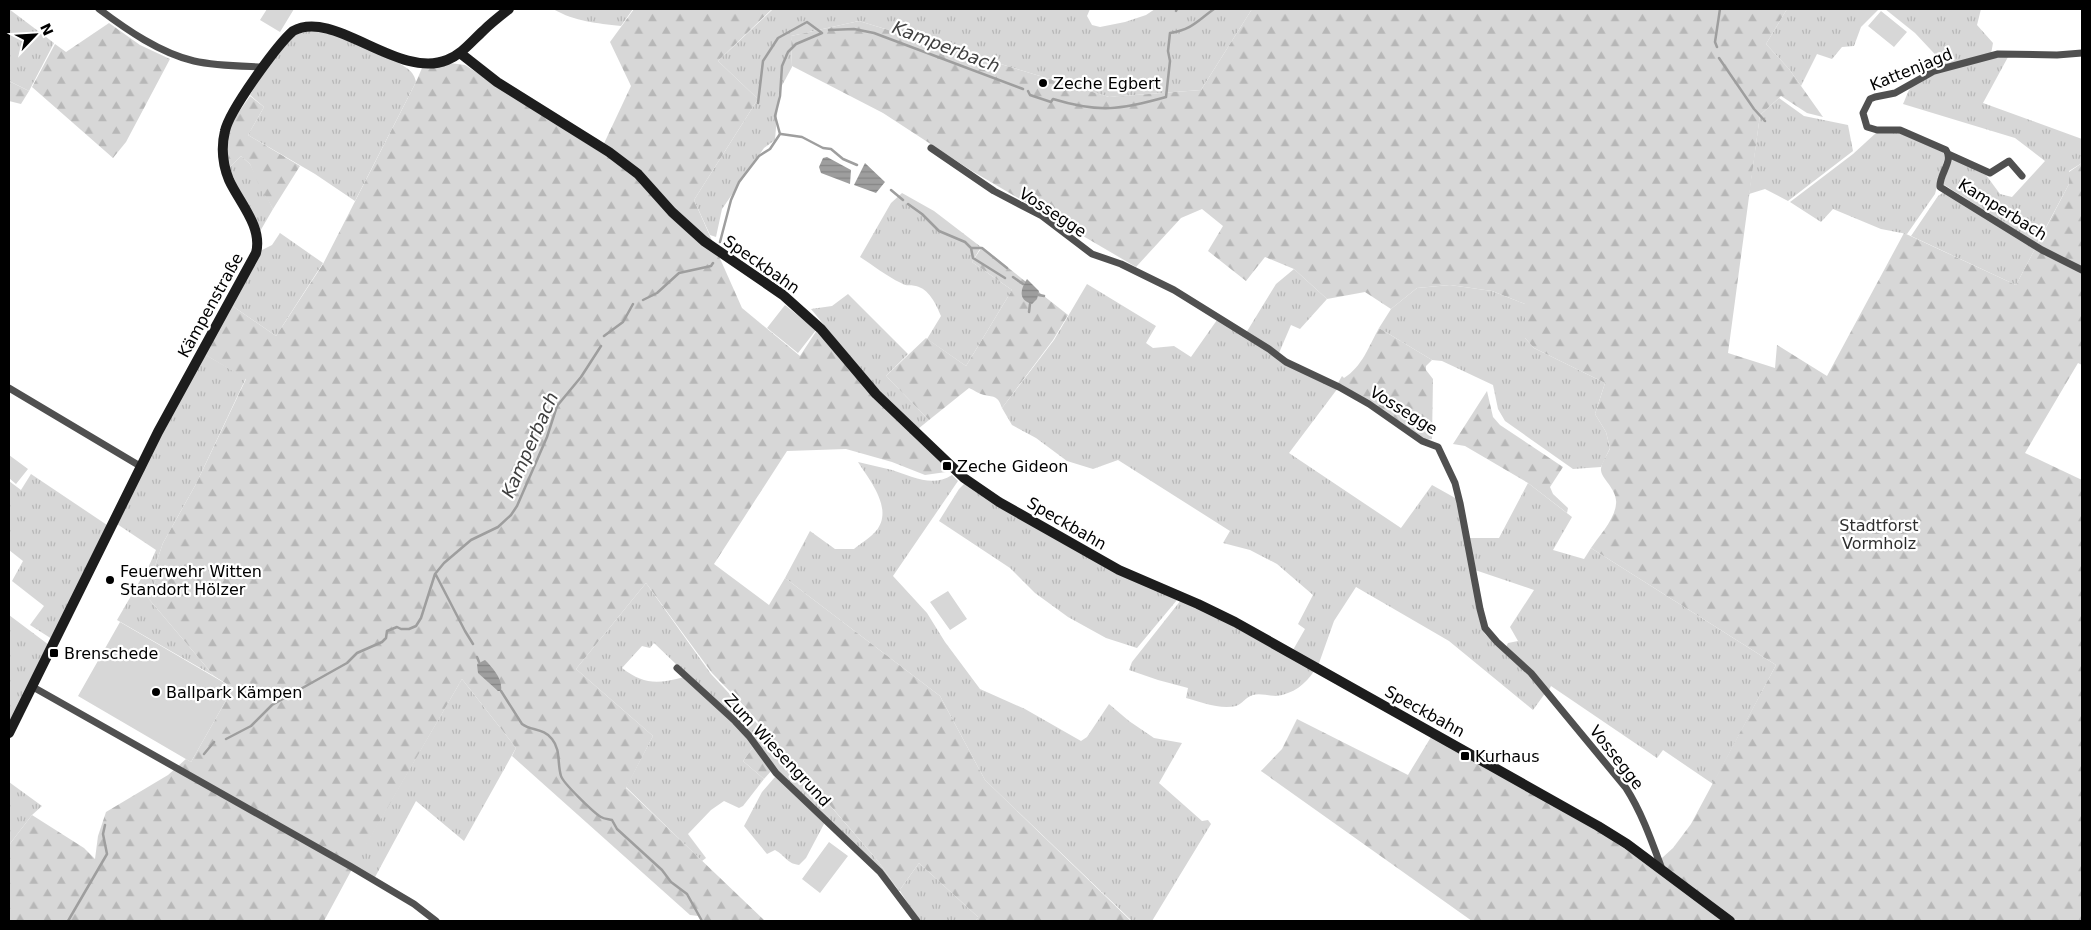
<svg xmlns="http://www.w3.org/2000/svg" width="2091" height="930" viewBox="0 0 2091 930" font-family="'DejaVu Sans',sans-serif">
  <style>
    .grass { fill: url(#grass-tufts) }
    .forest { fill: url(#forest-firs) }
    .pitch { fill: #d7d7d7 }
    .water { fill: url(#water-rules) }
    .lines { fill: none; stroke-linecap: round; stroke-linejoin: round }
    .stream { stroke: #9e9e9e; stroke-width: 2.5 }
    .street { stroke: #505050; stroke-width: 7 }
    .secondary { stroke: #1d1d1d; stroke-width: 10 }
    .poi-dot { fill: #000; stroke: #fff; stroke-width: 2 }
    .labels { text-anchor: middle; stroke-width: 4.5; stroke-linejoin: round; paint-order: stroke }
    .street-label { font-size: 16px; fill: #000; stroke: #fff }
    .poi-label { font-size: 16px; fill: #000; stroke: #fff; text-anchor: start }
    .park-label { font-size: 16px; fill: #2e2e2e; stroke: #fff }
    .water-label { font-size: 18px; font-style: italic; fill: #3f3f3f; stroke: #fff }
  </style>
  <defs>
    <pattern id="grass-tufts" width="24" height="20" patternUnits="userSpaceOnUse" patternTransform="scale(1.25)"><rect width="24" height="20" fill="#d7d7d7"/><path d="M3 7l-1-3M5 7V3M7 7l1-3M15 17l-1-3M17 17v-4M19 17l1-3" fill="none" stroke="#b7b7b7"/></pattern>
    <pattern id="forest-firs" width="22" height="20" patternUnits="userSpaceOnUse" patternTransform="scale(1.25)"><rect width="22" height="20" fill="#d7d7d7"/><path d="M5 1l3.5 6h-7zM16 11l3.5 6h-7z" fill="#b7b7b7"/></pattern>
    <pattern id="water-rules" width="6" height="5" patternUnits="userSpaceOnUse" patternTransform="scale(1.25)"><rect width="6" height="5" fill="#9e9e9e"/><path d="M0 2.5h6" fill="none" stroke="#868686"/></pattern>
  </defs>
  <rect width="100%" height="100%" fill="#fff"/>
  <path class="grass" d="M9,9L54,43L29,91L9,81Z
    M553,9H633L621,26C596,23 576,22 553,9Z
    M773,9H1090L1087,16L1092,25L1100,27L1125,22L1146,15L1155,9H1252L1201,90L1109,97L859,21L791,36L792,67L779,91L775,140L764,148L722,209L716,237L710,235L694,200L758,99L718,61Z
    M1787,9H1879L1861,27L1854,46L1842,47L1832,59L1817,54L1801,86L1789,69L1766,44Z
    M1885,9H1981L1977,25L1993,43L1991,54L1946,66L1915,33Z
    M313,30C334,31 392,56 408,69C413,73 415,77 416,82L355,201L315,174L248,135L264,107L250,95C261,77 277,47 294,36C299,33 307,32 313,30Z
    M2008,57L1983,103L2082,139V163L2069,171V184L2037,244L1943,184L1951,158L1986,175L2000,194L2012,197L2045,161L2015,138L1903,104C1906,98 1908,90 1912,86C1927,70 1986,57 2008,57Z
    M1779,98L1804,116L1848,125L1853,151L1788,201L1765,189L1749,194L1760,115Z
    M1893,130L1943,152L1945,157L1935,194L1907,234L1881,229L1833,209L1821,222L1790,202L1853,154L1877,132Z
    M241,156L250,164L273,209L259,233L228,169Z
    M1944,192L2036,247L2016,285L1911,236L1938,196Z
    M902,193L934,211L981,247L972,262L1012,290L966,366L927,339L941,316C936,304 929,289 916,286C909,284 908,287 901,283C886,276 873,265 860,257L891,203Z
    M280,233L323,263L276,336L231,305L260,251L272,245Z
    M1294,269L1327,299L1300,329L1291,325L1279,353L1246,333L1276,284Z
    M1087,284L1156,326L1146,343L1153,348L1174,346L1191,357L1217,320L1338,388L1289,453L1401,528L1432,485L1457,499L1481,626L1485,634L1546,692L1533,710L1449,641L1356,587L1334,621L1318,666L1293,650L1305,629L1298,624L1313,595L1277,564L1250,550L1223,543L1230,531L1118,460L1093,469L1067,461L1036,438L1012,425L1002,408L1054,340Z
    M1450,285L1492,291L1525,304V338L1534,348L1605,383L1595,414L1606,432L1610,448L1601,467L1573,469L1505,421L1498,409L1493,385L1442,361L1432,360L1379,328L1391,309L1417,288Z
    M848,294L908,354L886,376L929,420L918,429L876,388L811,309L832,306Z
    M204,354L246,378L196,484L163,543L155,566L157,577L148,598L214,676L117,620L142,577H144L156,550L117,524L121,510Z
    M858,462C869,465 881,467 892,470C912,476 932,488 952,475L958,481L893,576L927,613L945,642L980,689L1025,709L1081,741L1087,737L1109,704L1129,721L1154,738L1182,743L1159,783L1202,821L1208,820L1211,824L1152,921H1132L985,780L940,696L785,578L810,531L835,549H854C861,543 870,538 876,531C894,509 870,481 858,462Z
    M31,474L107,525L52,639L30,625L44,606L12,581L23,561L9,550V481L21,490Z
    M965,483L1177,600L1137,648L1106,638L1068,617L1035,593L1010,568L939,521L959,489Z
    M1528,483L1572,517L1553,550L1584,559L1591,548L1776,665L1713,784L1663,750L1657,758L1551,686L1549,690L1506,647L1508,643L1518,641L1510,627L1534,590L1475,570L1470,538H1499Z
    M646,583L711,674L781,749L878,861L899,891L919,863L978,917L976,921H919L900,891L875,865L777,771L750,735L654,643L650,648L642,646L622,668C644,685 658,684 684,677L748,737L754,746L743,761L764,779L743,806L739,808L724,801L711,810L688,834L706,858L702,861L626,787L653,736L576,669Z
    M1181,600L1198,607L1314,671C1306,684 1293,694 1276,696C1269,696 1260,693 1253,695C1246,697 1242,704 1236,706C1220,710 1201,702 1186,698L1188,688L1158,680L1129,670L1132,662Z
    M9,615L49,645L9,724Z
    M462,679L516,748L464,841L416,801L374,879L353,866Z
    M775,777L778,778L825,822L806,858L799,865C786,863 786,856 775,850L767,854L744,826L762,792Z
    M9,782L42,806L32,815L9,845Z"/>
  <path class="forest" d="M634,9H772L718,61L758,99L694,200L742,308L800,356L817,330L947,468L946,472L925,475L892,462L846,449L787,451L714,564L769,605L785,578L940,696L985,780L1131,921H976L978,917L919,863L899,891L878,861L747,709L712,673L646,583L576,669L653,736L626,788L765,921H704L698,916L690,915L512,756L516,748L462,679L351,871L324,921H9V845L32,815L84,848L95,859L98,836L106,812L168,775L186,759L191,762L233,688L214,676L148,598L157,577L155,566L163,543L196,484L246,379L204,354L231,305L276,336L323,264L416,82L422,68L450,63L465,65L600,152L631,86L610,42Z
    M1252,9H1787L1766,44L1789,69L1823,117L1807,113L1781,96L1760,115L1728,353L1775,368L1777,345L1827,376L1904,233L2016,285L2069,184V172L2082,163V365L2078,363L2025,453L2082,480V921H1472L1261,771L1282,749L1297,719L1408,775L1431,737L1588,824L1652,867L1673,848L1691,824L1776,665L1591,548C1599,536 1615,519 1616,504C1618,489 1600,478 1601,469C1601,463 1608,454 1610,448L1606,432L1595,414L1605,383L1534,348L1525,338V304L1492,291L1450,285L1417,288L1391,309L1365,292L1327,299L1294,269L1265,257L1246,281L1208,251L1223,226L1202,209L1181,218L1136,267L972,171L883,113L792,66L791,36L859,21L1109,97L1201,90Z
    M109,23L140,45L170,59L126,142L113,158L32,87L55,44L66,52Z
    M9,81L29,91L21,104L9,101Z
    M250,96L264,107L248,135L300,166L273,209L258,183L250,164L241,156L228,169L226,141L234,119Z
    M982,247L1068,315L1053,340L1002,408C998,396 995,397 984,395C979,394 974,390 969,388L929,420L886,376L926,338L966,366L1012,290L972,262Z
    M1379,328L1432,360L1426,366V370L1433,379L1432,439L1425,440L1338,383L1342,376L1344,378C1362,367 1369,346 1379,328Z
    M1487,391L1493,417L1500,425L1563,467L1550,487L1553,494L1568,508L1567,513L1528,483L1465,446L1453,444Z
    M754,746L772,770L764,779L743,761Z"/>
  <path class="pitch" d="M267,9H294L280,32L260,20Z
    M1881,11L1907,32L1894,47L1868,26Z
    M785,305L816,330L798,353L767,328Z
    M9,455L28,469L16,484L9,478Z
    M948,591L967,619L950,630L930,602Z
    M120,622L233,688L191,762L78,696Z
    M829,842L848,856L820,893L802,879Z"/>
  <path class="water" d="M827,157L851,170L850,184L821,173L819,167L823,158Z
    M865,163L885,182L876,193L854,185Z
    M1027,279L1039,291L1037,299L1032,304C1017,300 1021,288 1027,279Z
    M485,660C493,668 503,679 501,691H498L478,673L477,664Z"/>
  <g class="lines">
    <path class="stream" d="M1176,11L1177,9
      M829,30L854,29L874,33L1023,89
      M1717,47L1715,42L1720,9
      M1719,58L1754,109L1765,121
      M1028,91L1030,95L1051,102L1053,99C1099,113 1120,110 1166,97L1170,61L1168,51L1170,33C1193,29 1197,21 1214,9
      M758,103L763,61L778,38L807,22L822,33
      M781,134L802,137L823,148L831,149L843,159L857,165
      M891,190L903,200
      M908,204L922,214L939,231L965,242L971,248L973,258L1005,278
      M720,242L731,200L739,182L759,156L770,149L780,134L775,116L780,96L782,66L788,52L796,44L822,33
      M971,248H982L1007,268
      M1013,277L1023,284
      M1039,295L1044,296
      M643,300L657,293L679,273L711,266L713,263
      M1029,312L1030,304
      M604,336L623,322L633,304
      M436,575L465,631L473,644
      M477,657L479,662
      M501,691L522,724C531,731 544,728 552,739C561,750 557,763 561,776C563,783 594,813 601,817C604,819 608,819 612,820L617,829L662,870L671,882L687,894L702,921
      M226,739L251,726L272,705L347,663L357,653L382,642L386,638L387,631L397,627L401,629H409L416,626L421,618L435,574L444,563L471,540L498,527L511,515L517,506L547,437L557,406L581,377L601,346
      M204,754L214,742
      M68,921L107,854L103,834L105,825"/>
    <path class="street" d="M99,9C127,30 160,53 194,61C216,66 241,66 263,67
      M2082,53L2057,55L1998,54L1934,71L1895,93L1875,97L1870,99L1863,113L1867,127L1877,130H1900L1946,150C1954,161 1939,174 1940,187L2042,250L2082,270
      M931,148L994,191L1042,216L1092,254L1121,264L1174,290L1269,349L1286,362L1339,387L1369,404L1422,441L1438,447L1455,483L1460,503L1480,609L1485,628L1497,642L1531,673L1626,788C1642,813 1652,842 1662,869
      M1948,154L1990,173L2009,161L2022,176
      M9,388L140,466
      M677,668L735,721L749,736L776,773L880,872L917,921
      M33,687L350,866L414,904L436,921"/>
    <path class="secondary" d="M460,53L497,82L609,152L638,174L672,212L704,241L783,295L821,329L876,394L964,478L999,502L1119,570L1198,604L1235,622L1598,826L1627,844L1730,921
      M9,733L158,432L256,253C263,227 239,202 229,180C223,165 221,147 225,131C229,111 277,45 293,31C334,8 398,80 447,60C462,54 471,42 483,31C491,23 500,16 509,9"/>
  </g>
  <g class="poi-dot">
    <circle cx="1043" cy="83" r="5"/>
    <rect x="942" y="461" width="10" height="10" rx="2.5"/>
    <circle cx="110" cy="580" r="5"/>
    <rect x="49" y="648" width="10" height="10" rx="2.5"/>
    <circle cx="156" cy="692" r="5"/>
    <rect x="1460" y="751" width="10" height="10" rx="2.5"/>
  </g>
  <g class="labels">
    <g class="street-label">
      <text transform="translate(1911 69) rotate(-22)" y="6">Kattenjagd</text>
      <text transform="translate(2003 209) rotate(32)" y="6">Kamperbach</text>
      <text transform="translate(1053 212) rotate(33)" y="6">Vossegge</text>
      <text transform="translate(762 264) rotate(35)" y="6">Speckbahn</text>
      <text transform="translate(210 305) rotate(-61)" y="6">Kämpenstraße</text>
      <text transform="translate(1404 410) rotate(32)" y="6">Vossegge</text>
      <text transform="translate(1067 523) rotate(30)" y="6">Speckbahn</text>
      <text transform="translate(1425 711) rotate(29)" y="6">Speckbahn</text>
      <text transform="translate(778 750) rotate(47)" y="6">Zum Wiesengrund</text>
      <text transform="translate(1617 757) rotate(52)" y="6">Vossegge</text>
    </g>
    <g class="poi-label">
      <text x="1053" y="89">Zeche Egbert</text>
      <text x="957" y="472">Zeche Gideon</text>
      <text x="120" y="577">Feuerwehr Witten<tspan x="120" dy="18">Standort Hölzer</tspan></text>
      <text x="64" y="659">Brenschede</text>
      <text x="166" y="698">Ballpark Kämpen</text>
      <text x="1475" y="762">Kurhaus</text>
    </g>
    <g class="park-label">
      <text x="1879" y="531">Stadtforst<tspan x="1879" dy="18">Vormholz</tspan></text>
    </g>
    <g class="water-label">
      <text transform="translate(946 47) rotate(21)" y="6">Kamperbach</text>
      <text transform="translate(530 445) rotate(-66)" y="6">Kamperbach</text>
    </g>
  </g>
  <rect width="2091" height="930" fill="none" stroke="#000000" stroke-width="20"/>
  <g transform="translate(35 35) rotate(65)" stroke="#ffffff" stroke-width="4" paint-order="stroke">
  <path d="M0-4L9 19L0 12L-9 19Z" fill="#000000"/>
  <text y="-8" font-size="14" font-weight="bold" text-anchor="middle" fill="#000000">N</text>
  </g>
</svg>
